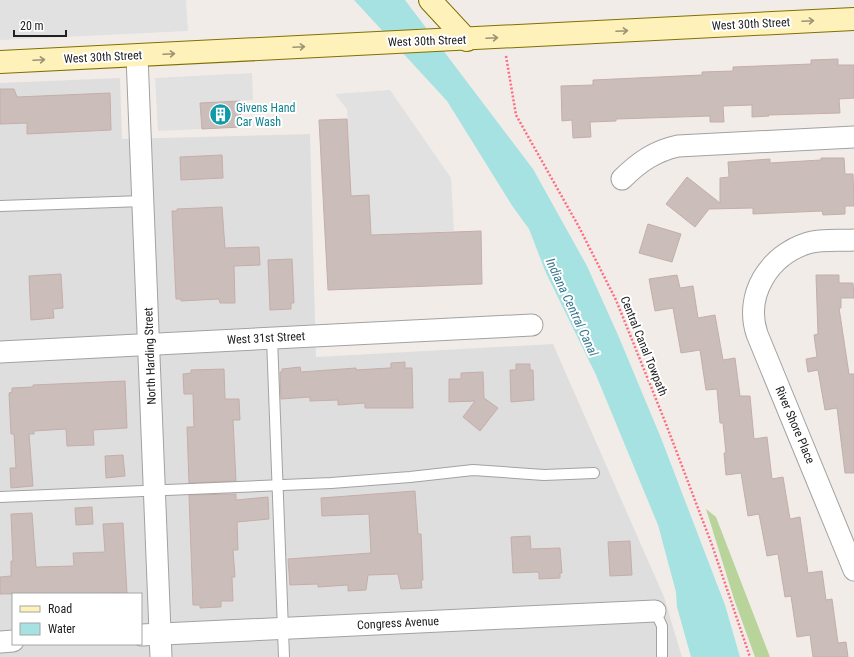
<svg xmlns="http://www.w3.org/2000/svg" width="854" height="657" font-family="'Roboto Condensed',sans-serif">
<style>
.residential{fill:#dfdedf;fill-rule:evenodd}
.forest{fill:#b9d49a}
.parking{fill:#e1e1e1}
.water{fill:#a6e2e1}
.building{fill:#cabdba;stroke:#c5aea9}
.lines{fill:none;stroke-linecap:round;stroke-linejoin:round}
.lane-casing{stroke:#a2a2a2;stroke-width:12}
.street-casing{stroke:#a2a2a2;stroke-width:23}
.secondary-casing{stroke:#817000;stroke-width:24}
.path{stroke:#ff6c80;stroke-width:2.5;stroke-dasharray:2 2;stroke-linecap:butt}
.lane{stroke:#fff;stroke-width:10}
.street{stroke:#fff;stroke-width:21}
.secondary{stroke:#fef1ba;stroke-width:22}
.oneway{stroke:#9b9375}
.labels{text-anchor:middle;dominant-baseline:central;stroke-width:4;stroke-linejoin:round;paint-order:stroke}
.street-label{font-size:12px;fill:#212121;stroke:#fff}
.culture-label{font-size:12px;fill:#0d838f;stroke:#fff;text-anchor:start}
.water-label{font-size:13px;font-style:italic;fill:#39788f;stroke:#fff}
</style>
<rect width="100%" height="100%" fill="#f2ece8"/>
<!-- residential -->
<path class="residential" d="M120 78 122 139 310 134 316 357 553 344 664 597 682 657H0V83ZM13 594H141V644H13Z"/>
<!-- forest -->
<polygon class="forest" points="706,509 716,517 770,657 755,657 734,599"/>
<!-- parking -->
<g class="parking">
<polygon points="0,0 186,0 188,31 0,40"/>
<polygon points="252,73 253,100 201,103 202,129 158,131 155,78"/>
<polygon points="390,90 451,178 454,231 371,235 351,196 347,109 335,94"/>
</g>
<!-- water -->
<polygon class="water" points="354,0 405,0 533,169 587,266 618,335 661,438 725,605 740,657 691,657 677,607 676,592 658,525 596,375 546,273 529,229 513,207 447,101"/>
<!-- building -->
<g class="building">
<polygon points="838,59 838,65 854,65 854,98 839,99 840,113 768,115 769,116 752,117 752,105 723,106 724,122 710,122 710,116 616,119 616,121 590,122 591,137 573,138 572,120 562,121 561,86 593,85 593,80 702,75 702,72 733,71 733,67 811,64 811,60"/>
<polygon points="0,89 14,89 17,97 110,93 111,130 27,134 27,123 0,124"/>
<polygon points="240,101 241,127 202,129 200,103"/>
<polygon points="347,119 351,196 369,195 371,235 481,231 482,284 328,290 319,120"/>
<polygon points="222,155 223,178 181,180 180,157"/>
<polygon points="821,158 844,158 845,174 853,174 854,206 845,206 845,214 823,215 822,211 753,214 753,208 709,209 695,227 666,204 687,177 720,203 720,178 729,177 728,162 770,159 770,163 821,160"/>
<polygon points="222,207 225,248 259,247 260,265 234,266 235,303 220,303 219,299 181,301 181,299 176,299 172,211 177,211 177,209"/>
<polygon points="648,224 681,234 672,262 639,253"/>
<polygon points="292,259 294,303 291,303 291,309 270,310 268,260"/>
<polygon points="61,274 63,308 53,309 54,318 31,320 29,276"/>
<polygon points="677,275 680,288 693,286 698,318 715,315 723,360 735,358 740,396 750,396 754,439 767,437 772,479 783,477 790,519 800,517 808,573 822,571 826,600 832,599 838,643 846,642 848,657 813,657 810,635 797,637 791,596 785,597 778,554 767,556 759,514 748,516 741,473 726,475 724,453 726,453 723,423 720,423 717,389 706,390 700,350 681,353 673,308 655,311 649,279"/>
<polygon points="816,275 839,275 839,283 853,283 854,298 841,298 841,308 839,308 849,374 854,374 854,473 845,473 837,408 825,410 818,370 808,372 806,359 817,357 814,335 818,334"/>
<polygon points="405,362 405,368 412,368 413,408 365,408 365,403 338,405 338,400 310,401 310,397 281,399 280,372 282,372 282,369 300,367 301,372 356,368 356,370 389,368 391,368 391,363"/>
<polygon points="516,364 530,364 530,370 533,370 534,400 511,402 510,370 516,370"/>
<polygon points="224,369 225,399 239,399 240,420 233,420 236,481 189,483 187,427 194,427 193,394 184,394 183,374 191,373 191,370"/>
<polygon points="483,372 484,398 498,408 480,431 463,417 475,401 449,402 449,379 461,379 461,373"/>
<polygon points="125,381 127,428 93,430 94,445 67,446 66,429 34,431 34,434 29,434 33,486 11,488 10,468 16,468 14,434 11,434 9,393 12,392 12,388 33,387 33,385"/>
<polygon points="123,455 125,476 106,478 105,456"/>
<polygon points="415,491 418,534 421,534 423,580 421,580 422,588 401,589 398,574 368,575 366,590 348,591 348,585 318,587 318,584 290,585 288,559 371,553 369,514 322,516 321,498"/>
<polygon points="236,494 236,500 268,497 269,519 237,522 238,550 233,550 235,577 232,577 233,601 221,601 221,607 200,608 200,605 193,605 189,495"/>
<polygon points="92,507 93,524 76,525 75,508"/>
<polygon points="32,513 36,567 74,566 73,553 105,552 103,524 123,523 127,593 0,594 0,577 11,576 11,561 13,561 11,514"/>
<polygon points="530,536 531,549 560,548 562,573 560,573 560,578 539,579 539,573 537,572 513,573 511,537"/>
<polygon points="630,541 632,575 610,576 608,542"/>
</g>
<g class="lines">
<defs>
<g id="lane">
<polyline points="0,206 143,201"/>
<polyline points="272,338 284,657"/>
<polyline points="0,497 331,483 410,477 473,470 544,475 594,473"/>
<polyline points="655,611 662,626 662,657"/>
</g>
<g id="street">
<polyline points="137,56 161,657"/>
<path d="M622 179C639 162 655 151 678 146L854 137"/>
<path d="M854 240C840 241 822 239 808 243 769 255 744 295 757 334L854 570"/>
<polyline points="0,352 532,325"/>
<polyline points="141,635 655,611"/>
<polyline points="0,642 13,641"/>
</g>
<g id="secondary">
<polyline points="430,0 467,40"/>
<polyline points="0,62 854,19"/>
</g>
</defs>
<!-- lane casing -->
<use href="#lane" class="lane-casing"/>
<!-- street casing -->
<use href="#street" class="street-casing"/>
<!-- secondary casing -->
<use href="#secondary" class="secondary-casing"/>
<!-- path -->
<polyline class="path" points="506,56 516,115 579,227 616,300 666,424 712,545 750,657"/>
<!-- lane -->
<use href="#lane" class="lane"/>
<!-- street -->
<use href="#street" class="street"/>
<!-- secondary -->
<use href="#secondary" class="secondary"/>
</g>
<!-- one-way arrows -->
<defs><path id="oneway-shaft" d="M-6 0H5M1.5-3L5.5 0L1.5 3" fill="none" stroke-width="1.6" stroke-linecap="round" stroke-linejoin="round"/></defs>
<g class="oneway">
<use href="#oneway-shaft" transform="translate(808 21) rotate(-3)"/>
<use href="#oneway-shaft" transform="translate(622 31) rotate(-3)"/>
<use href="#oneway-shaft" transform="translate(492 38) rotate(-3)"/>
<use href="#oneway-shaft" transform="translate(299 47) rotate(-3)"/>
<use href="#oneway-shaft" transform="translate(169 54) rotate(-3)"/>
<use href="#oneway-shaft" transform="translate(39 60) rotate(-3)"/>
</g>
<!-- icons -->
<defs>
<symbol id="building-disc" viewBox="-11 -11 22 22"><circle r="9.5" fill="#0f9aa8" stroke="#fff"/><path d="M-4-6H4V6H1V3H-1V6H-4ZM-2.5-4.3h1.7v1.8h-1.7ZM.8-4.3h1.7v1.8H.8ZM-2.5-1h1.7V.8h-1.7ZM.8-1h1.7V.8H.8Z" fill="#fff"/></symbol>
</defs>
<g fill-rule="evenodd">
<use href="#building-disc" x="208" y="102" width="25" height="25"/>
</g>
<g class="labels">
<!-- street labels -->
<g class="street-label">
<text transform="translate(751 24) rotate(-3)">West 30th Street</text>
<text transform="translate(427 41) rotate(-2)">West 30th Street</text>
<text transform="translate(103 57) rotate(-3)">West 30th Street</text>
<text transform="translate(266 338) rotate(-3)">West 31st Street</text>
<text transform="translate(644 346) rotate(68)">Central Canal Towpath</text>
<text transform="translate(150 356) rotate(-92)">North Harding Street</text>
<text transform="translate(795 425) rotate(67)">River Shore Place</text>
<text transform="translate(398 623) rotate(-3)">Congress Avenue</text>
</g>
<!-- culture labels -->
<g class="culture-label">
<text x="236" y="108">Givens Hand<tspan x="236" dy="14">Car Wash</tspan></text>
</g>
<!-- water labels -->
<g class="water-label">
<text transform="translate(572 307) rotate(65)">Indiana Central Canal</text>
</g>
</g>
<!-- legend -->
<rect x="12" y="593" width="130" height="52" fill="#ffffff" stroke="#a6a6a6"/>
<rect x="20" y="606" width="20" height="6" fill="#fef1ba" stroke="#a6a6a6"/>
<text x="48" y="613" font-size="12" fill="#212121">Road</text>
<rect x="20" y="623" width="20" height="12" fill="#a6e2e1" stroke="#a6a6a6"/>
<text x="48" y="633" font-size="12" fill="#212121">Water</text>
<!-- scale -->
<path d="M14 30v6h52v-6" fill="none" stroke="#212121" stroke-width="2"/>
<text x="20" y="30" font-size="12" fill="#212121" stroke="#ffffff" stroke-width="3" paint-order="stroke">20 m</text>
</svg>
